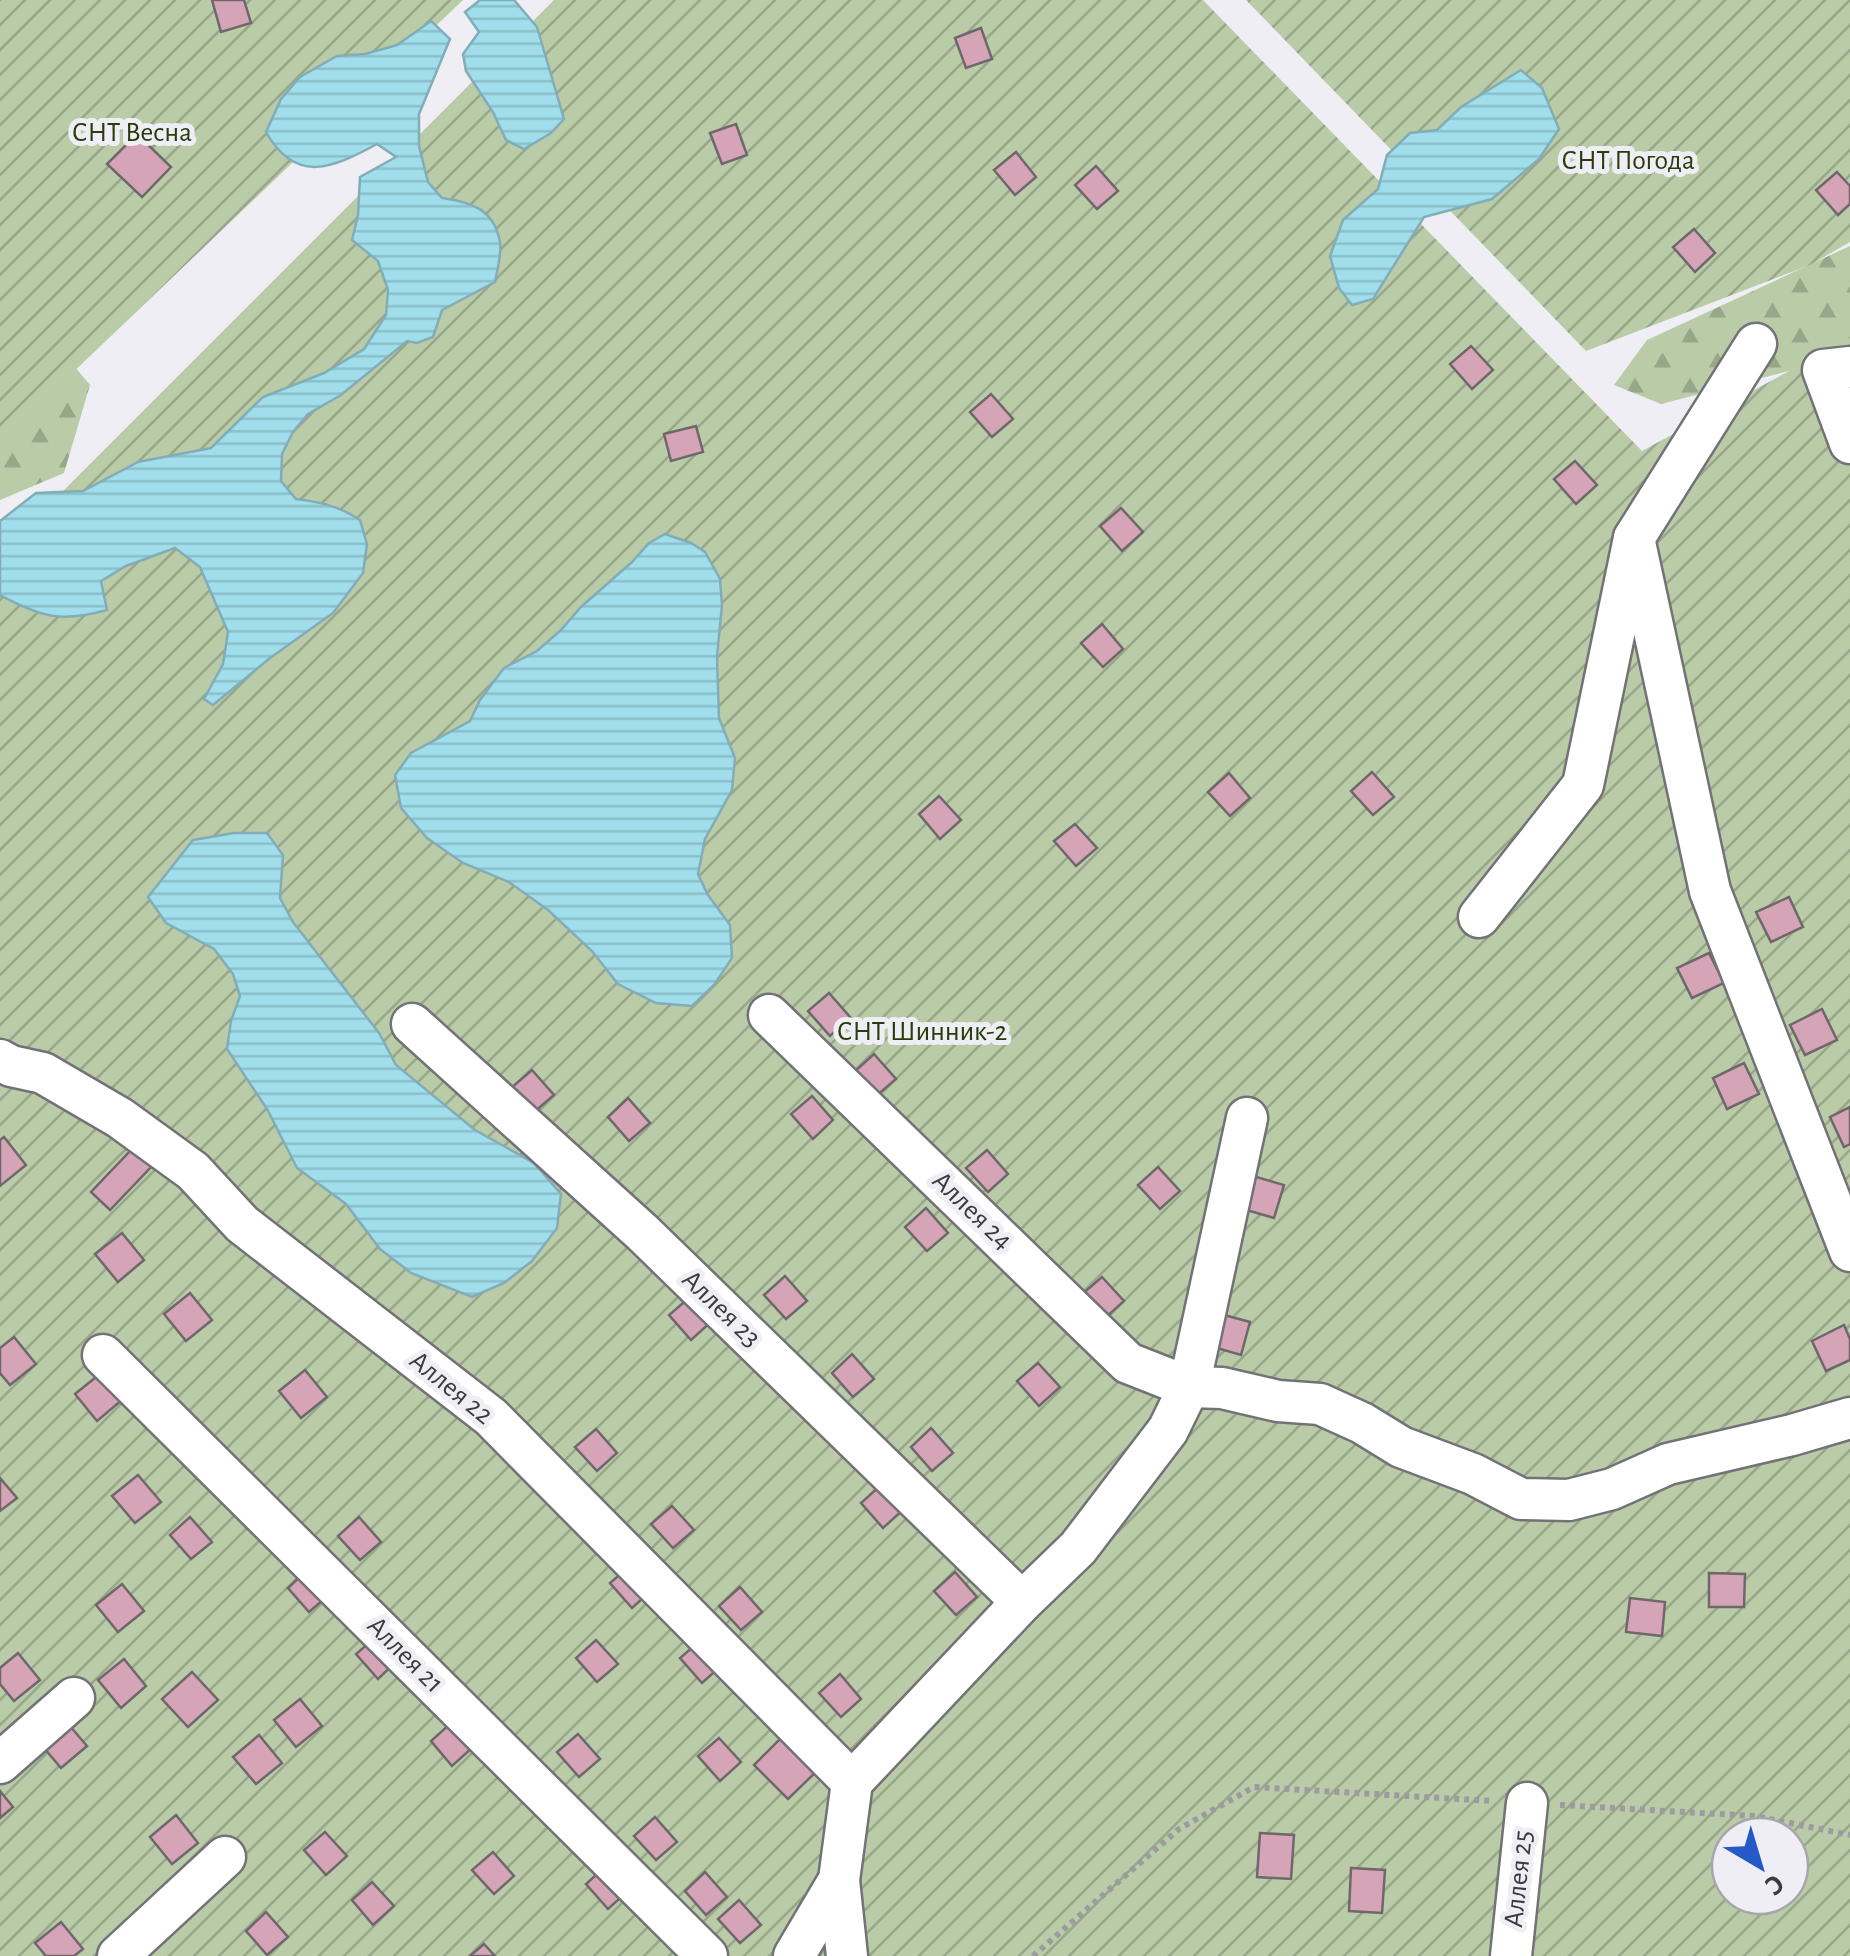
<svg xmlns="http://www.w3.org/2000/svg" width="1850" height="1956" font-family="'Alegreya Sans',sans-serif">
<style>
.forest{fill:url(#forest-firs)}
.garden{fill:url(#garden-furrows);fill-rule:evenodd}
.water{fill:url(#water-rules);stroke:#82adb7;stroke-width:2.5}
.building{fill:#d6a4b7;stroke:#6e686a;stroke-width:2.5}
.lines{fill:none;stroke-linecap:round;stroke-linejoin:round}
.minor-casing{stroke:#727277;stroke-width:45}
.path{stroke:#9c9ba0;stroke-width:6;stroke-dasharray:5 5;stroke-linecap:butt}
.minor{stroke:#fff;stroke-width:40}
.labels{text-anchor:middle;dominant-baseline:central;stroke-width:10;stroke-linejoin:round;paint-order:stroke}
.park-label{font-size:28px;fill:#293c0b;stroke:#efeef4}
.street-label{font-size:28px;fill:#3b3a3d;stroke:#efeef4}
</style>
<defs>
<pattern id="forest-firs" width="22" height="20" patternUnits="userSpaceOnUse" patternTransform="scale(2.5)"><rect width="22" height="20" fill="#bacba8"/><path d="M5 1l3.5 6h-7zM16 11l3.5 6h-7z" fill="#98a68a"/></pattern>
<pattern id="garden-furrows" width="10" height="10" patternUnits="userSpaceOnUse" patternTransform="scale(2.5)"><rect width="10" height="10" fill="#bacba8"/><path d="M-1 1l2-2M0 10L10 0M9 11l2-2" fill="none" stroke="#98a68a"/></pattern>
<pattern id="water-rules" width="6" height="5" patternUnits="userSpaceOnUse" patternTransform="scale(2.5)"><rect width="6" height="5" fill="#a0deeb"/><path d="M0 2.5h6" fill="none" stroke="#8bbfca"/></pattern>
</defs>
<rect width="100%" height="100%" fill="#efeef4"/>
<!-- forest -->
<g class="forest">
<polygon points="1850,246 1850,355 1661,404 1614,385 1647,340"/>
<polygon points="48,335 90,385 64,473 0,500 0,350"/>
</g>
<!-- garden -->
<g class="garden">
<polygon points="0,0 463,0 0,442"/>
<path d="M554 0H1203L1642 451 1850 338V1956H0V554ZM1730 1836H1790V1896H1730Z"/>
<polygon points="1246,0 1850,0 1850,242 1810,265 1586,351"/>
</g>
<!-- water -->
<g class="water">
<polygon points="480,0 514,0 537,27 564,119 551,133 524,149 506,140 493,112 466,71 463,54 479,32 465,12"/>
<path d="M431 21 450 39 419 114V146L428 182 442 198C471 202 494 209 500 242 502 254 497 270 495 282L442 310 433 337 417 343 407 341 341 395 308 414 293 432 282 454 281 481 296 499C320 502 339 506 360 520L367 544 363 573 333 613 270 658 213 705 204 699 223 664 228 632 200 567 175 548 126 566 101 581 107 610C60 623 42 617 0 595V521L36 493 83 491 138 462 211 448 263 397 324 373 364 349 386 315 388 290 378 261 352 240 358 215 360 177 396 157 377 144C333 168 296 185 266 132L281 99 300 77 337 56 365 54 397 45Z"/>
<polygon points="1521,70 1542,88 1559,129 1539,159 1492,199 1424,217 1373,299 1352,305 1339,288 1330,256 1343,220 1378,189 1387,155 1410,133 1437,130 1461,107"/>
<polygon points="665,534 691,543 705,552 720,579 722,605 717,657 719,718 735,758 732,790 705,839 698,874 708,895 730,925 732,958 714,985 692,1006 656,1003 618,984 592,951 548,910 509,882 463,863 427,838 401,808 395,775 411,753 470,721 480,700 504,668 537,651 561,630 581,607 632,562 649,543"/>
<polygon points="234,833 267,833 283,855 280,898 293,922 379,1033 396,1065 475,1130 534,1163 561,1194 557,1228 532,1261 504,1283 472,1297 411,1273 380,1249 346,1204 297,1168 267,1109 227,1049 231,1021 240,996 233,974 214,949 166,923 148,897 193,840"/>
</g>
<!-- building -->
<g class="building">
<polygon points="212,0 244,0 251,23 221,32"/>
<polygon points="981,28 992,59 966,68 955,38"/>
<polygon points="736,124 747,155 722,164 710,133"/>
<polygon points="137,134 171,167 142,197 107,164"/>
<polygon points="1016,152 1036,177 1015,195 994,170"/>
<polygon points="1096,166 1118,191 1097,209 1075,185"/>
<polygon points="1837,172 1850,186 1850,204 1838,215 1816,190"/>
<polygon points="1694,229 1715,253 1695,272 1673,247"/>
<polygon points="1471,346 1493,370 1472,389 1450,364"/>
<polygon points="991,394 1013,419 992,437 970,412"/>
<polygon points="696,426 703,452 671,461 664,434"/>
<polygon points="1575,461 1597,485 1576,504 1554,479"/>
<polygon points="1121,508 1143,532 1122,551 1100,526"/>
<polygon points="1102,624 1123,649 1103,667 1081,643"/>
<polygon points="1372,772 1394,797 1373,815 1351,791"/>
<polygon points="1229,773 1250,798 1230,816 1208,792"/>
<polygon points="939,796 961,820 940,839 919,814"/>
<polygon points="1075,824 1097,848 1076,866 1054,841"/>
<polygon points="1789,897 1803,927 1771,942 1756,912"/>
<polygon points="1709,953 1724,983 1692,998 1677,968"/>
<polygon points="829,993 850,1017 830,1036 808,1011"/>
<polygon points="1822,1009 1837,1040 1805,1055 1790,1025"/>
<polygon points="874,1054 896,1079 875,1097 853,1073"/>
<polygon points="1744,1063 1759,1094 1727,1109 1713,1078"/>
<polygon points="532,1070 554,1095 533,1113 511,1088"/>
<polygon points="812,1096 833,1120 813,1139 791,1114"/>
<polygon points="628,1098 650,1123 629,1141 608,1117"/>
<polygon points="1850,1107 1850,1144 1844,1147 1830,1117"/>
<polygon points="4,1137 26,1165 0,1186 0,1140"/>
<polygon points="133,1148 152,1166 110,1210 91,1192"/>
<polygon points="987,1150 1008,1174 988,1192 966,1168"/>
<polygon points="1158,1167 1180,1191 1160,1209 1138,1185"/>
<polygon points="1246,1174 1284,1185 1274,1218 1236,1207"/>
<polygon points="926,1208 948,1233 927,1251 905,1227"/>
<polygon points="122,1233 144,1260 118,1282 95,1254"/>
<polygon points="785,1276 807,1301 786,1319 764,1295"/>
<polygon points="1102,1277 1124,1301 1103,1320 1081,1295"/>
<polygon points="190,1293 212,1320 186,1341 164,1314"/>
<polygon points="690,1297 712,1321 691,1340 669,1315"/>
<polygon points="1213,1312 1250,1322 1241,1355 1203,1344"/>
<polygon points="1844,1325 1850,1339 1850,1360 1826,1371 1812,1341"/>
<polygon points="14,1337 36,1364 10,1385 0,1373 0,1348"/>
<polygon points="852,1354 874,1379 853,1397 832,1373"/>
<polygon points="1038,1363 1060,1387 1039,1406 1017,1381"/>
<polygon points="305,1370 327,1397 301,1418 279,1391"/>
<polygon points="101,1373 123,1399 97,1421 75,1394"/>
<polygon points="931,1428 953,1453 932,1471 911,1447"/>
<polygon points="596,1429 617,1453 597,1471 575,1447"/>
<polygon points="138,1475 161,1502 135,1523 112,1496"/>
<polygon points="0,1478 17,1498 0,1511"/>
<polygon points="882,1484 904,1509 883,1528 861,1503"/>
<polygon points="672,1506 694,1530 673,1548 651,1524"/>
<polygon points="190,1517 212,1542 191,1559 170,1535"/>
<polygon points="359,1517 381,1542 360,1560 338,1536"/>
<polygon points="631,1565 653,1589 632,1608 610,1583"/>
<polygon points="308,1569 330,1594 309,1612 288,1588"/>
<polygon points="955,1572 977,1597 956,1615 934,1591"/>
<polygon points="1709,1573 1745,1574 1744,1607 1709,1607"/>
<polygon points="122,1584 144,1611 118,1632 96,1605"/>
<polygon points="740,1587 762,1612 741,1630 719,1606"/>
<polygon points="1630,1598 1665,1602 1662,1636 1626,1632"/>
<polygon points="377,1636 398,1660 378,1679 356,1654"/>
<polygon points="596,1640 618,1664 597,1682 576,1658"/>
<polygon points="701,1640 722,1665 702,1683 680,1658"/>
<polygon points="18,1653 40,1680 14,1701 0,1684 0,1668"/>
<polygon points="124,1659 146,1686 121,1708 98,1680"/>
<polygon points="192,1672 218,1700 188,1727 162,1699"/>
<polygon points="840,1674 861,1699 841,1717 819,1693"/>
<polygon points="300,1699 322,1726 296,1747 274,1720"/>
<polygon points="64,1719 87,1746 61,1768 38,1741"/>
<polygon points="451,1723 473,1747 452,1766 431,1741"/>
<polygon points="788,1731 822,1766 788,1799 754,1765"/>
<polygon points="578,1734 600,1759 579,1777 557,1752"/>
<polygon points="259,1735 282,1763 256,1784 233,1757"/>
<polygon points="719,1738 741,1762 720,1781 698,1756"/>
<polygon points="0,1791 13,1807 0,1818"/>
<polygon points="176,1815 198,1843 172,1864 150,1837"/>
<polygon points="655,1817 677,1842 656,1860 634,1836"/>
<polygon points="325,1832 347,1856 326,1875 304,1850"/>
<polygon points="1260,1833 1294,1835 1291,1879 1257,1877"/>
<polygon points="493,1852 514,1876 494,1894 472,1870"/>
<polygon points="607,1865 629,1890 608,1909 586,1884"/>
<polygon points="1351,1868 1385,1870 1382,1913 1349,1911"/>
<polygon points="705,1872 727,1897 706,1915 685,1891"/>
<polygon points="372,1882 394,1906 373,1925 352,1900"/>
<polygon points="739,1900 761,1925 740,1943 718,1919"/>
<polygon points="266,1912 288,1937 267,1955 246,1931"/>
<polygon points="61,1922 83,1949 74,1956 46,1956 35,1943"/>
<polygon points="484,1944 495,1956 470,1956"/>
</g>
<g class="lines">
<defs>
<g id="minor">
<polyline points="1850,367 1823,370 1850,443"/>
<polyline points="1634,538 1710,891 1850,1251"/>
<polyline points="1479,917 1583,785 1634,538 1756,344"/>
<polyline points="769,1015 1128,1363 1189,1387 1222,1388 1278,1401 1320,1404 1362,1423 1401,1447 1473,1474 1521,1499 1569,1500 1612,1489 1668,1464 1792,1435 1850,1418"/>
<polyline points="412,1024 643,1233 1022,1602"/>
<polyline points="0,1060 11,1066 43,1073 120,1118 193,1171 242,1224 491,1417 852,1782"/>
<polyline points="103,1355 707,1956"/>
<polyline points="0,1763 74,1698"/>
<polyline points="839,1880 847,1956"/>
<polyline points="118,1956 225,1857"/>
<polyline points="794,1956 839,1880 852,1782 1022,1602 1078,1548 1168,1430 1189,1387 1247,1118"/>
<polyline points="1511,1956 1527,1803"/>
</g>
</defs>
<!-- minor casing -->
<use href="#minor" class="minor-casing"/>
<!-- path -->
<g class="path">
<polyline points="1560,1805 1755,1816 1850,1835"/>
<polyline points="1033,1956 1179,1829 1254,1787 1493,1801"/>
</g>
<!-- minor -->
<use href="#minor" class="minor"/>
</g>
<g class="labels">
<!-- park labels -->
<g class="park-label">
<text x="132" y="133">СНТ Весна</text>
<text x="1628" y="161">СНТ Погода</text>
<text x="922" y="1032">СНТ Шинник-2</text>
</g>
<!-- street labels -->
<g class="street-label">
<text transform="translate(972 1211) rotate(44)">Аллея 24</text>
<text transform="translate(721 1309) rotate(44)">Аллея 23</text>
<text transform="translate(451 1388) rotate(39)">Аллея 22</text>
<text transform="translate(405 1655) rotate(45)">Аллея 21</text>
<text transform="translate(1519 1879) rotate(-84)">Аллея 25</text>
</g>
</g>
<!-- north arrow -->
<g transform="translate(1760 1866) rotate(142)"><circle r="48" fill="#efeef4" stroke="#a7a6ab" stroke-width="2.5"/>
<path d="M0-8L18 38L0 25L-18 38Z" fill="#2559c7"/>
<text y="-15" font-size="28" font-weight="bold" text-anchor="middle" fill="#3b3a3d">С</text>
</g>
</svg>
